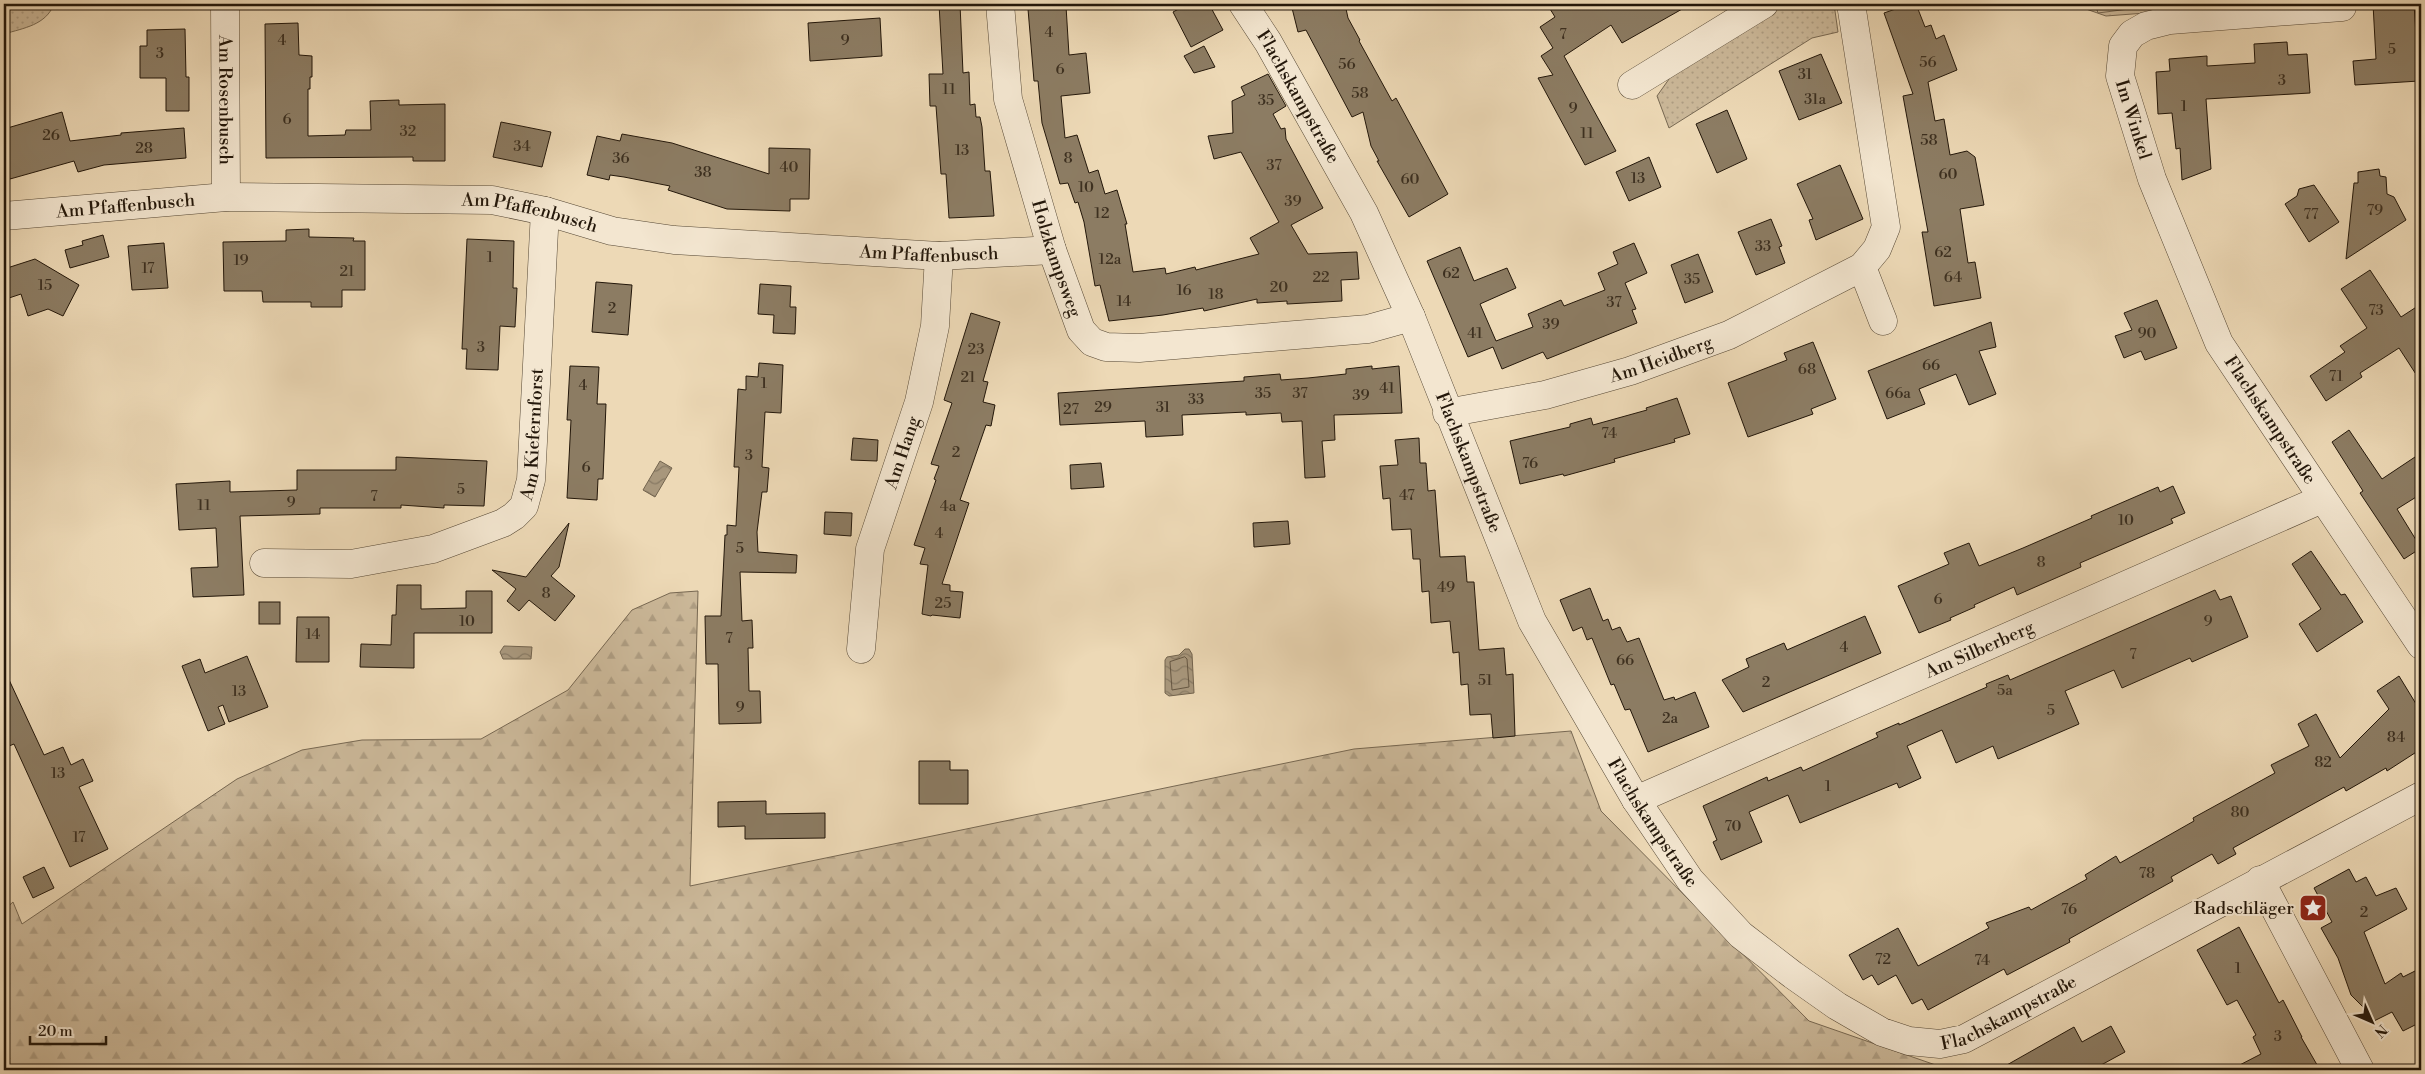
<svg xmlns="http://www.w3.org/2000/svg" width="2425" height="1074" font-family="'Libre Bodoni',serif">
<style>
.grass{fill:url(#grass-dots);stroke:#776852}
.forest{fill:url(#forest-firs);stroke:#776852}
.park{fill:#cbb899;stroke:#776852}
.water{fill:url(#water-waves);stroke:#73644e}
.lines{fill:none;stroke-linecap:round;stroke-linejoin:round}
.shore{stroke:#665743;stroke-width:1}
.building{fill:#8c7c63;stroke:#23170a}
.street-casing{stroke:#564835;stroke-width:29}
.street{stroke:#f3e6d0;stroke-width:28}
.labels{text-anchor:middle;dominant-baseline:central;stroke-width:4;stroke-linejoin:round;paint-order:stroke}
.number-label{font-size:15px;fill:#3d3020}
.street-label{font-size:18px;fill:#23170a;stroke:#f3e6d0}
.poi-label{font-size:18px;fill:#23170a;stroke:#f3e6d0;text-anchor:end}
</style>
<defs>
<pattern id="grass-dots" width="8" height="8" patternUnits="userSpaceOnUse" patternTransform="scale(1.25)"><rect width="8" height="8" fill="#cbb899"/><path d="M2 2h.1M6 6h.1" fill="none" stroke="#ae9d82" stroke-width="1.8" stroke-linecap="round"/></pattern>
<pattern id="forest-firs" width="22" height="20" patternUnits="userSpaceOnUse" patternTransform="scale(1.25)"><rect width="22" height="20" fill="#cbb899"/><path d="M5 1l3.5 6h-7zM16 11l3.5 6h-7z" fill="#ae9d82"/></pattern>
<pattern id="water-waves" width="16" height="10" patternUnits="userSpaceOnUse" patternTransform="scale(1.25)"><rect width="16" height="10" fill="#a8977c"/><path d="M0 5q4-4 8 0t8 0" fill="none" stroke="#887a64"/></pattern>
</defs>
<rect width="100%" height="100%" fill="#edd9b6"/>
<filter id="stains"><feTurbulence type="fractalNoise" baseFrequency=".004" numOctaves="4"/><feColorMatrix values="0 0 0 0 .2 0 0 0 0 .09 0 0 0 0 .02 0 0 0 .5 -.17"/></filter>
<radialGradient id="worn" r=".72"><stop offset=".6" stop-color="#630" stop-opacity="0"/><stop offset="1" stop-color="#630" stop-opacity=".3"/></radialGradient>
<!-- grass -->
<g class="grass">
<path d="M4 4H54C46 25 24 28 4 34Z"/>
<polygon points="1779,4 1834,4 1838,32 1812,38 1669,128 1657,96 1679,65"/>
</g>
<!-- forest -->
<g class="forest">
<polygon points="2085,4 2198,4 2198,9 2106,16 2086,9"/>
<polygon points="698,591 690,886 1354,749 1571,731 1601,811 1809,1021 1950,1070 4,1070 4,910 13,902 22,924 237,779 302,750 362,740 481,739 568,690 632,610 670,593"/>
</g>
<!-- park -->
<polygon class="park" points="2095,4 2167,4 2098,13"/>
<!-- water -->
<g class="water">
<polygon points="660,461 672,468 655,497 643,490"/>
<polygon points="504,646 532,647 531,659 503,659 500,652"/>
<polygon points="1185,649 1189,649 1192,654 1194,693 1169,696 1165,693 1165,660 1167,657 1179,655"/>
</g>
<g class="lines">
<!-- shore -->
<polygon class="shore" points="1185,657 1187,659 1189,687 1172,690 1170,662"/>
</g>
<!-- building -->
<g class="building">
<polygon points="939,4 960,4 963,73 969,72 970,105 975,104 976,117 980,117 982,127 985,171 990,171 994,216 949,218 946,174 941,174 936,106 930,106 929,74 943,74"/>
<polygon points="1035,4 1066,6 1069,55 1086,53 1090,93 1061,96 1065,138 1077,135 1089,173 1098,170 1105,194 1117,190 1127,224 1125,224 1133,272 1165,268 1166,274 1195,267 1196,270 1259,254 1250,238 1279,222 1241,152 1214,159 1208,136 1233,133 1232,101 1245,95 1241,87 1268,74 1286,106 1273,114 1281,129 1285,128 1286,139 1323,208 1291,225 1308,254 1357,252 1359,279 1341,280 1342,301 1287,304 1287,301 1257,303 1257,299 1204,311 1203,308 1163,315 1109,321 1100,285 1095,286 1084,222 1078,202 1075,203 1068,183 1060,184 1042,123 1038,81 1034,81 1028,9 1035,8"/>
<polygon points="1188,4 1209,4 1223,30 1191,47 1173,12"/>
<polygon points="1291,4 1345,4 1348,18 1360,40 1359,41 1392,101 1396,98 1448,194 1409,217 1377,161 1379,161 1371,146 1363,112 1352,117 1306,30 1298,32"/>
<polygon points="1547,4 1691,4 1622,43 1611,25 1564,56 1616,151 1585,165 1538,78 1553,75 1541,56 1553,48 1540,27 1555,17"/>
<polygon points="1910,4 1916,4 1925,27 1931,25 1936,39 1944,35 1957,70 1928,82 1935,121 1944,119 1950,155 1967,151 1975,157 1984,205 1960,209 1968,263 1975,262 1981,298 1934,306 1922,232 1928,232 1903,96 1913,94 1884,13"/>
<polygon points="2373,4 2414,4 2419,81 2355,85 2353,61 2376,59"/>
<polygon points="880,18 882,56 810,61 808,23"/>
<polygon points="298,23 299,55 312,56 312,77 310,77 310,89 308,89 308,136 345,135 346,130 371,130 370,101 399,100 399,105 445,104 445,161 413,161 413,157 266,158 265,24"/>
<polygon points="185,29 186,77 189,77 189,111 166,111 166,78 140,78 140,46 147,46 147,30"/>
<polygon points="2287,42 2288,55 2307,54 2310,93 2206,99 2211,169 2182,180 2180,148 2176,149 2172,113 2158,114 2156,72 2170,71 2169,59 2207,56 2207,66 2255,63 2254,44"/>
<polygon points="1204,46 1215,67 1194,73 1184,56"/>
<polygon points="1821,54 1842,103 1799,120 1779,71"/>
<polygon points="1727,110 1747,159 1717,173 1696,124"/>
<polygon points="62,112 70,141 121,135 121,133 184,128 186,158 104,165 78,172 74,161 10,179 4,158 4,129"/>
<polygon points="501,122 551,132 542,167 493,157"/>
<polygon points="622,134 672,143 769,174 769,148 810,149 809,199 790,199 790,211 727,209 668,190 670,186 624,177 610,175 609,180 587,175 597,136 620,141"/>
<polygon points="1649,157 1661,187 1629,201 1616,172"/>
<polygon points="1840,165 1863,219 1816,240 1809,220 1813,219 1797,184"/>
<polygon points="2379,169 2380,176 2386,177 2387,194 2394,197 2406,220 2346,259 2354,183 2358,183 2358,172"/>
<polygon points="2314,185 2339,222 2309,242 2285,204 2297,196 2299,189"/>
<polygon points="1771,219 1782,246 1779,247 1785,263 1756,275 1738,232"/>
<polygon points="309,229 309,237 354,238 353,241 365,241 365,290 342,290 342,307 311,307 311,302 263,302 262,291 224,291 223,242 286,241 286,230"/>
<polygon points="103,235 109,257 70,268 65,250 83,245 82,241"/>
<polygon points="467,239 514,241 513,288 517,288 515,327 500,326 498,370 466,369 467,349 462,349"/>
<polygon points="164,243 168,288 132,290 128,246"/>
<polygon points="1634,243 1647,273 1625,283 1636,309 1632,310 1637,323 1547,359 1543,352 1502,369 1493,347 1468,357 1427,261 1460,247 1474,281 1507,268 1516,288 1480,304 1496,341 1533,327 1528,314 1561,300 1564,306 1605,290 1598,273 1618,264 1613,252"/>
<polygon points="1698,254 1713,292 1685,303 1671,265"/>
<polygon points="35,259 79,285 63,316 48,309 28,316 21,294 9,298 4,283 4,269"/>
<polygon points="2370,270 2401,317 2421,304 2421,382 2399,348 2360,373 2362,377 2326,401 2310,376 2345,352 2340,346 2367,328 2341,289"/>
<polygon points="596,282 632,285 628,335 592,332"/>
<polygon points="760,284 791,286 790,307 796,307 795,334 773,333 774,315 758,314"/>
<polygon points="2157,300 2177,348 2145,360 2141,351 2124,358 2115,336 2132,330 2124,313"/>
<polygon points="971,313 1000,322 983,381 988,382 983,402 995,405 991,426 986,425 960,500 969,503 942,584 950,585 950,591 963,592 960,618 932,615 931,616 922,614 928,565 920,564 925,548 914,545 936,480 934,479 939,466 931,464 952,403 944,400"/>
<polygon points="1991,322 1996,347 1979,351 1996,394 1969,405 1956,374 1919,389 1925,404 1887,419 1868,371"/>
<polygon points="1813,342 1836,399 1811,409 1813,414 1748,437 1728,383 1787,360 1784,353"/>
<polygon points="759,363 783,365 781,413 765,412 762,467 769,468 767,492 762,492 757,532 758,552 797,555 796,573 740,572 742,621 752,620 753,648 748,648 749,691 760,691 761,723 719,724 718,664 706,664 705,616 721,616 725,535 727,535 727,525 736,526 739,467 734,467 738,389 746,390 746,376 758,377"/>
<polygon points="570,366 599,367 597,404 606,404 603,479 598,479 597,500 567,498 571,420 567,420"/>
<polygon points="1372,366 1372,369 1399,366 1402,413 1334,415 1335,440 1322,441 1325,477 1305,478 1302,421 1282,422 1281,413 1246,415 1246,412 1182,415 1183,435 1146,437 1145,421 1060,425 1058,393 1244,381 1244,377 1280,374 1281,380 1308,378 1346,374 1346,369"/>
<polygon points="1677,398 1690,434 1674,439 1675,442 1614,459 1615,462 1564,476 1563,474 1520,484 1510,441 1570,427 1570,424 1591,418 1593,425 1647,410 1646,408"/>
<polygon points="2349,430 2382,479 2421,453 2421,494 2397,509 2421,548 2404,559 2360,493 2363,491 2332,442"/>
<polygon points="853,438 878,440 877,461 851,460"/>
<polygon points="1419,438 1420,463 1426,463 1428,491 1435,490 1440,557 1465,556 1467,582 1474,582 1479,650 1504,648 1506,675 1513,674 1515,736 1493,738 1491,714 1470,715 1468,684 1461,685 1459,652 1453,653 1450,621 1431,623 1429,591 1422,592 1420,559 1413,559 1411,529 1392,530 1390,498 1383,499 1380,466 1398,465 1395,440"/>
<polygon points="396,457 487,461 484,506 444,505 444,508 401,505 401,508 320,508 320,514 240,516 244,595 193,597 191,568 218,567 216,528 179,530 176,484 230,481 230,492 297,490 297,470 396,470"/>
<polygon points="1101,463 1104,487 1071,489 1070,465"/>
<polygon points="2173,486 2185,513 2171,519 2173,523 2080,563 2081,567 2017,595 2014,587 1974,605 1975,607 1950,618 1951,620 1919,633 1898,586 1949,564 1944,553 1969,543 1979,566 2023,548 2092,518 2091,516 2158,487 2160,492"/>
<polygon points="825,512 852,513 851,536 824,534"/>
<polygon points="1288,521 1290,544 1254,547 1253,523"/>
<polygon points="569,523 559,567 551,576 575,596 555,621 529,600 519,611 507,601 516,589 492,570 526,577"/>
<polygon points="2311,551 2341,595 2345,594 2363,622 2317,652 2299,624 2321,609 2292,564"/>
<polygon points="397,585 421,585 421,609 466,608 466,591 492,591 492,633 414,633 414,668 360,667 361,644 391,645 392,615 396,615"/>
<polygon points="1590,588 1603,621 1608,619 1612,630 1620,627 1627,642 1639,638 1664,700 1674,697 1675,700 1695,692 1709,727 1648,752 1630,709 1625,710 1614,684 1611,685 1592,638 1587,640 1582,627 1573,631 1560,600"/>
<polygon points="2215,590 2220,600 2231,596 2248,637 2192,662 2190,658 2122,688 2114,670 2065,691 2079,724 1998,759 1993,746 1956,763 1942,730 1907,746 1921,778 1899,788 1897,783 1800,823 1788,795 1749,812 1762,842 1721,860 1713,842 1717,840 1703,806 1767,777 1768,781 1801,767 1803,771 1878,737 1876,733 1899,723 1899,725 1987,687 1986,684 2008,675 2010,680"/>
<rect x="259" y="602" width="21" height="22"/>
<polygon points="1865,616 1881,653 1743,712 1722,680 1749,667 1746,659 1784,643 1787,650"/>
<polygon points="297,617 329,617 329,662 296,662"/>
<polygon points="247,656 268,707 229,722 223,705 218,707 225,724 208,731 182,666 200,659 205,673"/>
<polygon points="4,669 44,755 63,747 71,765 83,759 93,781 79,787 108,849 70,867 14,744 4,748"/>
<polygon points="2399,676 2421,712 2421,749 2387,771 2386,768 2346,791 2344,787 2233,848 2236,854 2218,864 2212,854 2171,877 2173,881 2069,939 2070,942 2007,975 2004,969 1928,1010 1922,999 1912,1004 1896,975 1878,985 1872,975 1863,980 1849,955 1898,928 1918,966 1989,928 1986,923 2029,907 2031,910 2087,879 2085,875 2116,856 2120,863 2194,821 2193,818 2275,773 2271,765 2309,746 2298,724 2316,714 2340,758 2389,709 2377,691"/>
<polygon points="919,761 950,761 950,770 968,770 968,804 919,804"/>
<polygon points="766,801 766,814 825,813 825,838 745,839 745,826 718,827 718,802"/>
<polygon points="44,867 54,888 33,898 23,877"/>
<polygon points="2349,869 2356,882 2366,877 2376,896 2396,888 2407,909 2364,932 2385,984 2401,973 2403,977 2421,968 2421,1022 2403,1031 2392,1012 2372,1022 2364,1008 2351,995 2338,958 2321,928 2332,922 2314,888"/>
<polygon points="2239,927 2279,1003 2283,1000 2302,1037 2301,1037 2320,1070 2230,1070 2261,1054 2253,1037 2256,1035 2237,1000 2227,1005 2197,950"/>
<polygon points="2111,1026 2125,1052 2092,1070 1998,1070 2074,1027 2082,1042"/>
</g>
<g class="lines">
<defs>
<g id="street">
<path id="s1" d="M225 4 226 197"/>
<path id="s2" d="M1000 4 1008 99 1052 250 1081 330 1092 342 1106 347 1139 348 1368 329 1411 317"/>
<path id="s3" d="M1243 4 1268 42 1364 213 1411 317 1532 621 1636 800 1690 880 1741 935 1793 975 1837 1006 1882 1032 1909 1041 1940 1044 1964 1039 2421 796"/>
<path id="s4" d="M2342 7 2170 20 2146 26 2132 34 2123 46 2120 76 2152 179 2219 343 2421 645"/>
<polyline points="1632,85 1764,4"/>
<path id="s5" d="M4 216 226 197 492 200 545 211 612 231 674 240 939 256 1052 250"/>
<polyline points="1862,267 1883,321"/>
<path id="s6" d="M1447 413 1545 395 1630 371 1729 335 1862 267 1877 249 1886 227 1851 4"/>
<path id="s7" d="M264 563 351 564 433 549 503 523 514 516 524 506 531 480 545 211"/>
<path id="s8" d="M861 649 870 549 919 402 935 326 939 256"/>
<path id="s9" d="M1636 800 2322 499"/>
<polyline points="2260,880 2360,1070"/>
</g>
</defs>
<!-- street casing -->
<use href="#street" class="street-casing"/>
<!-- street -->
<use href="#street" class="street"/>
</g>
<!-- icons -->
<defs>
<symbol id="sight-square" viewBox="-11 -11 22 22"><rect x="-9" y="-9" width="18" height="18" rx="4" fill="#8f2418" stroke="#f3e6d0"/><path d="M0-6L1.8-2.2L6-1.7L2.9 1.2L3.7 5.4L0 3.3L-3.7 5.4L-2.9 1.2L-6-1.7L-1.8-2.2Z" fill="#fff"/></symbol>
</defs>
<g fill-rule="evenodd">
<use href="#sight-square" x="2297" y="892" width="32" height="32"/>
</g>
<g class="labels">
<!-- number labels -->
<g class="number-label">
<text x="1049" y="32">4</text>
<text x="1563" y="34">7</text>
<text x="282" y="40">4</text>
<text x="845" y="40">9</text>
<text x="2392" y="49">5</text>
<text x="160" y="53">3</text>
<text x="1928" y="62">56</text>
<text x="1347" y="64">56</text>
<text x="1060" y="69">6</text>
<text x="1805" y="74">31</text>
<text x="2282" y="80">3</text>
<text x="949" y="89">11</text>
<text x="1360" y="93">58</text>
<text x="1815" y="99">31a</text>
<text x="1266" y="100">35</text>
<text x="2184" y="106">1</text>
<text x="1573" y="108">9</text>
<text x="287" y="119">6</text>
<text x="408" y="131">32</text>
<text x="1587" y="133">11</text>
<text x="51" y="135">26</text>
<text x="1929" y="140">58</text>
<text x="522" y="146">34</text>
<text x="144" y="148">28</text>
<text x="962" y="150">13</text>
<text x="621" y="158">36</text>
<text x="1068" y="158">8</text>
<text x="1274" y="165">37</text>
<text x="789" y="167">40</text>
<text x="703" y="172">38</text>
<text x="1948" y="174">60</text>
<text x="1638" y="178">13</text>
<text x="1410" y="179">60</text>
<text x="1086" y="187">10</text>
<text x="1293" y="201">39</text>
<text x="2375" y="210">79</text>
<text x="1102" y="213">12</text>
<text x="2311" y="214">77</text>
<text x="1763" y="246">33</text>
<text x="1943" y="252">62</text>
<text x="490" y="257">1</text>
<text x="1110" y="259">12a</text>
<text x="241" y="260">19</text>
<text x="148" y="268">17</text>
<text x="347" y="271">21</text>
<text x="1451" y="273">62</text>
<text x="1321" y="277">22</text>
<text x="1953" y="277">64</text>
<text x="1692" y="279">35</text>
<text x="45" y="285">15</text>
<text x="1279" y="287">20</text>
<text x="1184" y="290">16</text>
<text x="1216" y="294">18</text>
<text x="1124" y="301">14</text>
<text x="1614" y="302">37</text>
<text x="612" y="308">2</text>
<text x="2376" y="310">73</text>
<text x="1551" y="324">39</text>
<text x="1475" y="333">41</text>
<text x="2147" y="333">90</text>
<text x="481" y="347">3</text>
<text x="976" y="349">23</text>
<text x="1931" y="365">66</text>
<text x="1807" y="369">68</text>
<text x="2336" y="376">71</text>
<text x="968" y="377">21</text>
<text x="764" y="383">1</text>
<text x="583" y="385">4</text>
<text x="1387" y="388">41</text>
<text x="1263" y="393">35</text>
<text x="1300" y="393">37</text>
<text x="1898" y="393">66a</text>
<text x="1361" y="395">39</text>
<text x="1196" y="399">33</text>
<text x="1103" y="407">29</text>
<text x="1163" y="407">31</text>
<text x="1071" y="409">27</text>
<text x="1609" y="433">74</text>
<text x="956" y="452">2</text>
<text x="749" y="455">3</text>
<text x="1530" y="463">76</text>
<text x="586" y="467">6</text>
<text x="461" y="489">5</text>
<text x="1407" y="495">47</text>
<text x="374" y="496">7</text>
<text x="291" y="502">9</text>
<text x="204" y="505">11</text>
<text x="948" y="506">4a</text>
<text x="2126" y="520">10</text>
<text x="939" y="533">4</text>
<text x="740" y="548">5</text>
<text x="2041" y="562">8</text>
<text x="1446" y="587">49</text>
<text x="546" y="593">8</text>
<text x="1938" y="599">6</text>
<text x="943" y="603">25</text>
<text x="467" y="621">10</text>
<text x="2208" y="621">9</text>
<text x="313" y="634">14</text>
<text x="729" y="638">7</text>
<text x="1844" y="647">4</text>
<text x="2133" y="654">7</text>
<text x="1625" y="660">66</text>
<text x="1485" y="680">51</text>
<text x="1766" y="682">2</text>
<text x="2005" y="690">5a</text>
<text x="239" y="691">13</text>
<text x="740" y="707">9</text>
<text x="2051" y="710">5</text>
<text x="1670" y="718">2a</text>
<text x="2396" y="737">84</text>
<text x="2323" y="762">82</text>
<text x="58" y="773">13</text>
<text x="1828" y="786">1</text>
<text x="2240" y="812">80</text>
<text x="1733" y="826">70</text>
<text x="79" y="837">17</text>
<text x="2147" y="873">78</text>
<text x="2069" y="909">76</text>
<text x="2364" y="912">2</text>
<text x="1883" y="959">72</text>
<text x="1982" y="960">74</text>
<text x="2238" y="968">1</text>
<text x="2278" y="1036">3</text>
</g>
<!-- street labels -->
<g class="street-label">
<text stroke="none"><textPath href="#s3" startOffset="108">Flachskampstraße</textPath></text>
<text stroke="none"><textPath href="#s1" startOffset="96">Am Rosenbusch</textPath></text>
<text stroke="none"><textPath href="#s4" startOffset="304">Im Winkel</textPath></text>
<text stroke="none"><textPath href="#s5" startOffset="122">Am Pfaffenbusch</textPath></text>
<text stroke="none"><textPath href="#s5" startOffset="528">Am Pfaffenbusch</textPath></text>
<text stroke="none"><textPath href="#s5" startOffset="931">Am Pfaffenbusch</textPath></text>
<text stroke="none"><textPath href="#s2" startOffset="262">Holzkampsweg</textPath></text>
<text stroke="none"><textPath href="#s6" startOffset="221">Am Heidberg</textPath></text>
<text stroke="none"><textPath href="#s4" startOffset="636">Flachskampstraße</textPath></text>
<text stroke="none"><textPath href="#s7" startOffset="345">Am Kiefernforst</textPath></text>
<text stroke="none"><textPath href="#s8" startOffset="202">Am Hang</textPath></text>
<text stroke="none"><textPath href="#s3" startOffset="512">Flachskampstraße</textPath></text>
<text stroke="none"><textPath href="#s9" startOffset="375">Am Silberberg</textPath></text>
<text stroke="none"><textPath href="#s3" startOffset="918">Flachskampstraße</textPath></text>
<text stroke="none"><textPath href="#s3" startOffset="1368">Flachskampstraße</textPath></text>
</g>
<!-- poi labels -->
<g class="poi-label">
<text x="2294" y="908">Radschläger</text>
</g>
</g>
<!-- margin -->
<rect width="2425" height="1074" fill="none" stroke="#edd9b6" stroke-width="20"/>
<rect x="5" y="5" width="2415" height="1064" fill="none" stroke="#23170a" stroke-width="2.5"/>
<rect x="10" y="10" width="2405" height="1054" fill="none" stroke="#23170a"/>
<!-- north arrow -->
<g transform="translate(2372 1022) rotate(135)" stroke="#f3e6d0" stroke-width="4" paint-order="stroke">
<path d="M0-4L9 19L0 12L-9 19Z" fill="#23170a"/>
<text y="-8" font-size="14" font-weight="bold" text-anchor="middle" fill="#23170a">N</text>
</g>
<!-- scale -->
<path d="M30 1036v8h76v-8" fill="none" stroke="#23170a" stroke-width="2.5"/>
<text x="38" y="1036" font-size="15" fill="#23170a" stroke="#f3e6d0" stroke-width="4" paint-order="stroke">20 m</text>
<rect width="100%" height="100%" filter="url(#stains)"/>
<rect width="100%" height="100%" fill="url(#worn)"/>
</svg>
